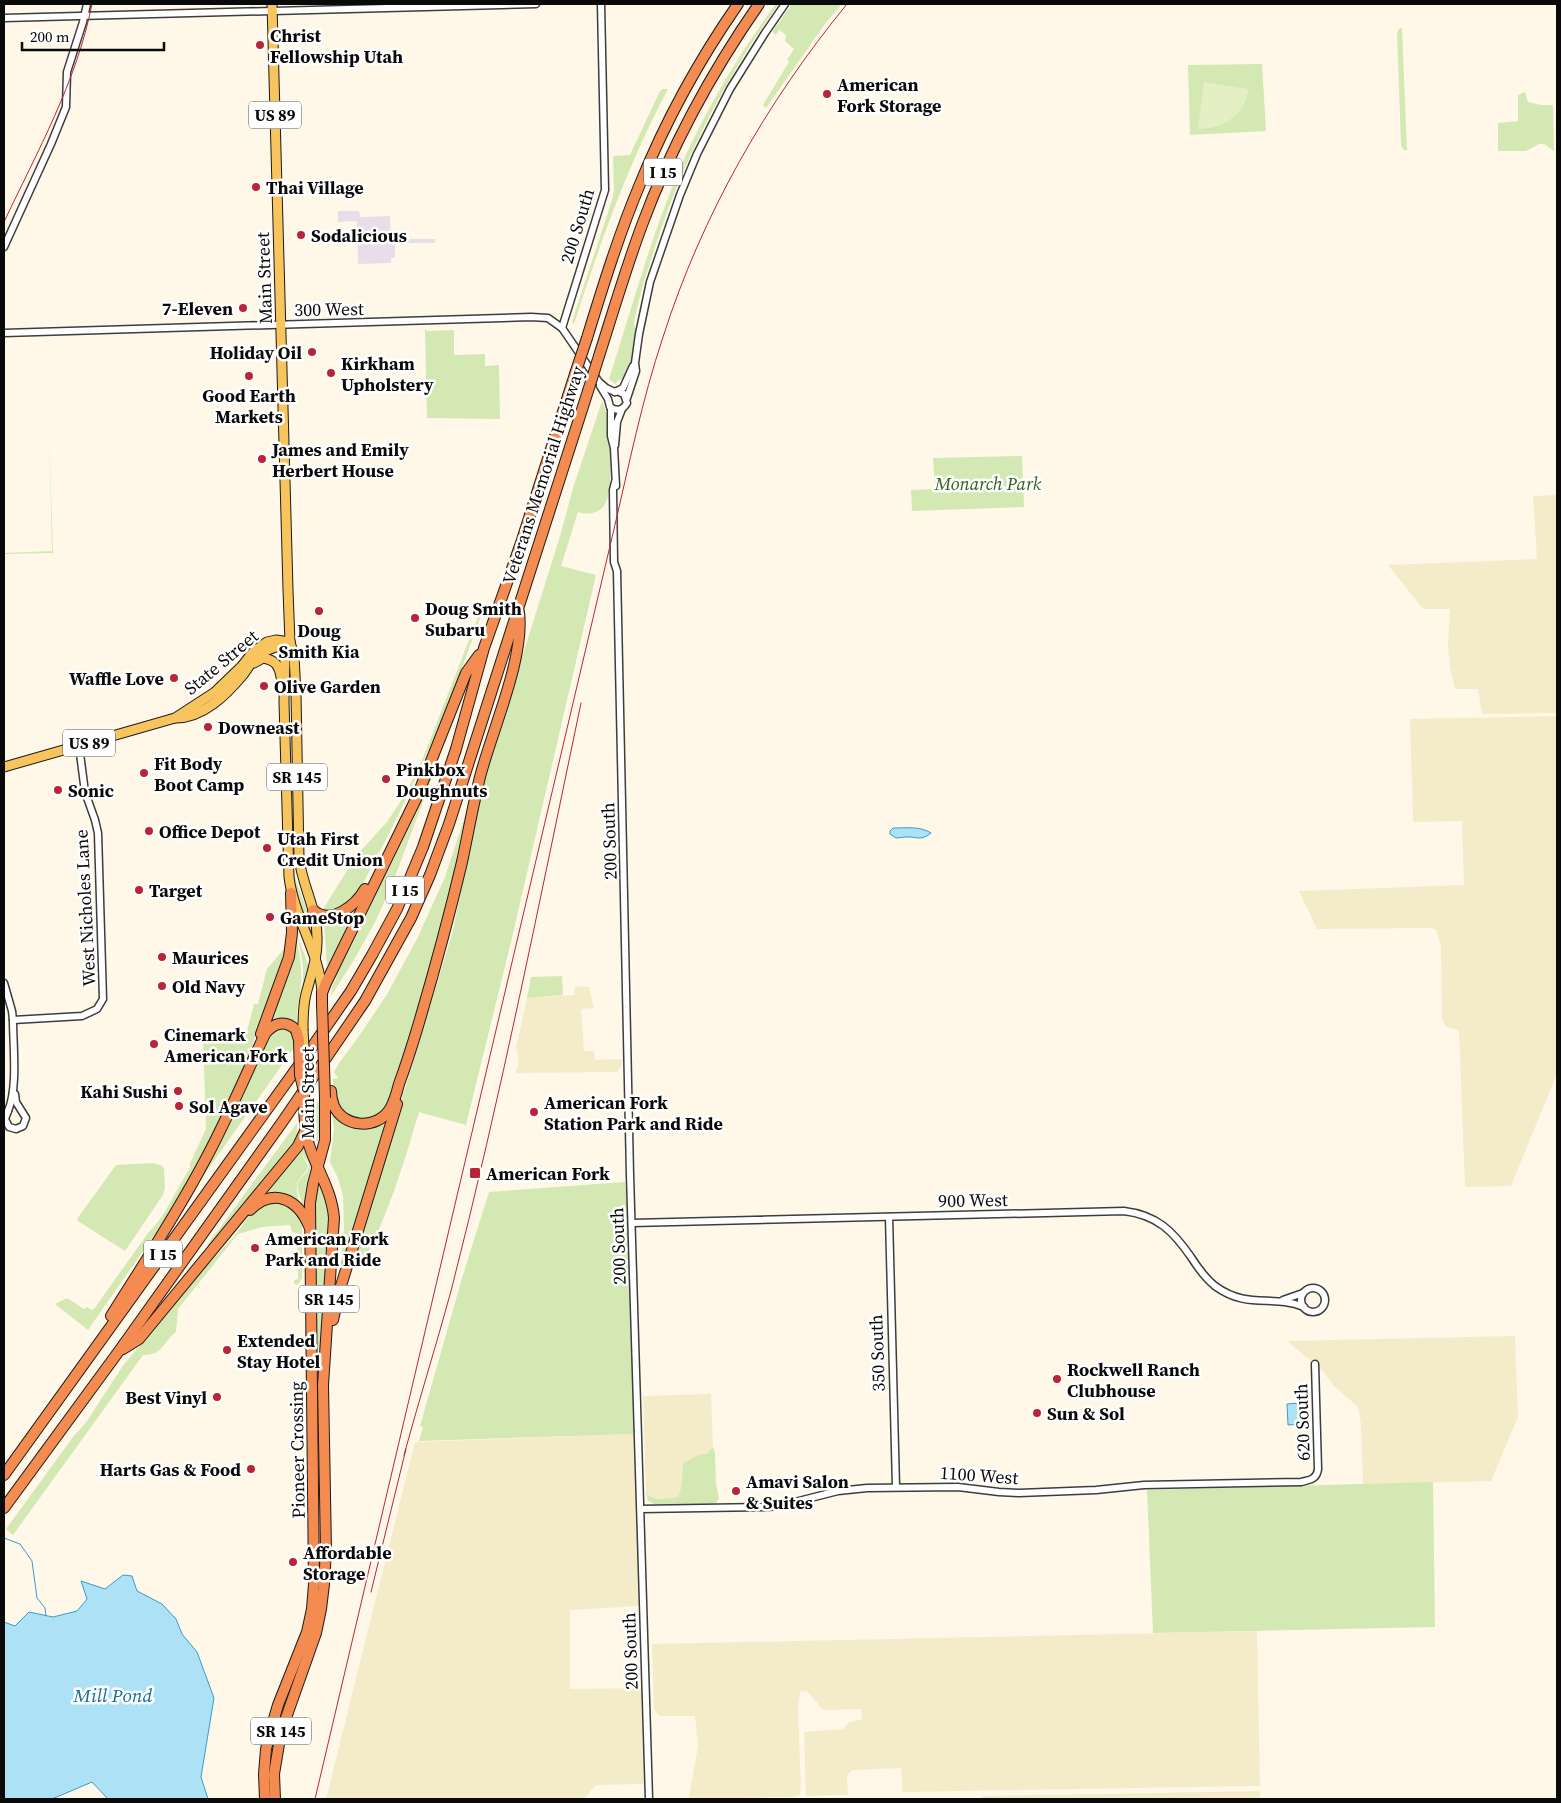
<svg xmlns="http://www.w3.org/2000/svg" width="1561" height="1803" font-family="'Source Serif 4',serif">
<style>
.industrial{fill:#e7deea}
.farmland{fill:#f4ecc9}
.green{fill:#d3e8b3}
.pitch{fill:#e4efc4}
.water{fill:#ade1f6;stroke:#349ecc}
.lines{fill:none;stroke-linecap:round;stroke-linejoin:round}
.stream{stroke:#349ecc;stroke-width:1}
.minor-casing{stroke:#3d3d3d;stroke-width:9}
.major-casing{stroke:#1b1b1b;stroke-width:11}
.highway-casing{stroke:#1b1b1b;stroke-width:12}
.minor{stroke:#fff;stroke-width:6}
.major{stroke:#f8c45e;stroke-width:9}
.highway{stroke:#f48b50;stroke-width:10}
.rail{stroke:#b92439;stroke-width:1}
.major-bridge-casing{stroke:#1b1b1b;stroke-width:11;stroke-linecap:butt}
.highway-bridge-casing{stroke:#1b1b1b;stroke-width:12;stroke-linecap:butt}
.major-bridge{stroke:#f8c45e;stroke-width:9}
.highway-bridge{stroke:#f48b50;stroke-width:10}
.poi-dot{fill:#b92439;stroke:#fff;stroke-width:2}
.labels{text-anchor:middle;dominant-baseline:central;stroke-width:5;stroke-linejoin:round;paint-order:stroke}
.shield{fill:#fff;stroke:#545454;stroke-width:1}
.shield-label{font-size:16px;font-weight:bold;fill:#0a0a0a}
.poi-label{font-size:18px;font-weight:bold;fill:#0a0a0a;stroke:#fff;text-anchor:start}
.street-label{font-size:18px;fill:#0a0a0a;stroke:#fff}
.park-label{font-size:18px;font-style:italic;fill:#31601c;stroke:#fff}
.water-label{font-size:19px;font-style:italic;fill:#156d9a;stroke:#fff}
</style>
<rect width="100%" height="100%" fill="#fff8e8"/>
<!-- industrial -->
<polygon class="industrial" points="338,211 359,211 360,217 390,216 391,239 435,239 435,243 395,243 395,258 391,258 391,263 358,264 357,221 338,222"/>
<!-- farmland -->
<g class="farmland">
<polygon points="1557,495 1557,713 1482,714 1478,689 1455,689 1450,668 1448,645 1450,609 1423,609 1388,565 1537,559 1533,496"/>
<polygon points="1557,716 1557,1074 1511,1186 1465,1187 1459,1031 1445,1026 1442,1018 1441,947 1436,930 1432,928 1317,929 1299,891 1464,885 1462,821 1413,822 1410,719"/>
<polygon points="575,986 589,987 594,1008 581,1009 584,1051 594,1051 595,1060 622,1059 622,1064 620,1068 617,1072 516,1073 519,1061 516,1048 527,998 574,995"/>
<polygon points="1515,1336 1518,1417 1491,1481 1363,1484 1361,1425 1358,1407 1333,1385 1323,1371 1287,1341"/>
<polygon points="711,1394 713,1447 711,1451 687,1460 682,1470 681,1488 678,1497 654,1499 650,1498 646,1493 643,1396"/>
<polygon points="635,1434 640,1606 570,1610 570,1689 643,1688 645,1784 596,1785 584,1799 326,1799 415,1442"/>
<polygon points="1257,1631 1260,1786 903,1792 901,1768 853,1770 847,1775 848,1795 806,1796 804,1732 843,1729 849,1722 862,1719 861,1709 823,1710 807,1691 800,1692 798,1706 801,1790 799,1795 793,1797 691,1799 689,1797 698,1746 695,1716 659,1716 654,1709 652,1644"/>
<polygon points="1260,1791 1260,1799 982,1799 982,1796"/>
</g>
<!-- green -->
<g class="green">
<path d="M776 4H779C725 77 683 161 655 247 647 273 638 298 634 324 640 338 631 365 625 379L619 380 615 384 609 379C634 302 655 220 690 146 714 96 743 48 776 4Z"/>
<polygon points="792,4 842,4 825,24 766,108 763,105 789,62 787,60 794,49 785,41 786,35 779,30 776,35 772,32"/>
<polygon points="1402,28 1407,151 1403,149 1401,145 1397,33 1399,29"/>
<polygon points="1262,64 1266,131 1190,135 1188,65"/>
<path d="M662 89H668C628 164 600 243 574 324L572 322 612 200 614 190 613 156 630 155 659 93Z"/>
<polygon points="1525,92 1528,102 1541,105 1553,105 1554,151 1544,144 1539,144 1526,151 1498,151 1498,123 1518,121 1518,95"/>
<polygon points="425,329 427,331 454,330 454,355 485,354 485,366 499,365 500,419 427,418"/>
<path d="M602 401 608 418 607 428 610 429C610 444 614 496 603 507 597 514 585 515 578 512L561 566 596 575 511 942 466 1125 419 1112C404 1163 389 1212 365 1259L355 1261 364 1224 452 934 487 769 561 533 573 488Z"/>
<polygon points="49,433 53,553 4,554 4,553 52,551"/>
<polygon points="1022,456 1024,507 912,511 911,490 935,489 933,458"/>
<polygon points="483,604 485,605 448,706 422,765 395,822 356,897 340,909 322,911 356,856 387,822 406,793 423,758"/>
<polygon points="435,763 437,764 392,885 376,920 354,960 331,996 332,987 337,977 336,976 416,814"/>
<path d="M470 801C451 905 419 1006 389 1107L375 1120 343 1117 333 1094V1079L338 1078 334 1072 339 1063 357 1039 386 996 417 939 445 877Z"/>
<polygon points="292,856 296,881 311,920 313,939 295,890"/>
<polygon points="352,913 353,913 327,967 324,921 341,917"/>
<path d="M295 934C299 950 302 965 301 982 300 997 296 1011 297 1026L268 1024Z"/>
<polygon points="297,934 309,967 303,986 303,965"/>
<path d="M284 949 285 950 272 991 250 1051 251 1052 224 1114 220 1118 219 1126 164 1221 88 1330 55 1304 67 1298 84 1309 87 1307 92 1310 94 1309 148 1233C166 1216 176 1189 190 1168V1163L206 1129 203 1034 247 1031 254 1004H258L267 969Z"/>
<polygon points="562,976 563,995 527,998 531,977"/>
<polygon points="281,1026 293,1032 291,1034 294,1039 294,1048 194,1189 244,1095 265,1040"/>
<polygon points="319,1100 319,1132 318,1141 316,1141 312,1111"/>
<path d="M332 1113C353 1135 364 1128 388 1118L340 1272 344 1227 343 1196 338 1178 330 1162 334 1129Z"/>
<polygon points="297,1123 297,1136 293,1143 295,1144 209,1246 207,1245"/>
<polygon points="302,1147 303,1147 311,1167 306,1186 304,1211 297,1187 299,1180 307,1172 309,1167 308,1162 304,1158"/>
<path d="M301 1149 303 1151V1157L308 1166C307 1172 304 1173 301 1177 293 1185 298 1196 301 1205L260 1199Z"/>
<polygon points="152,1163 161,1165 164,1168 165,1188 163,1195 125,1251 78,1221 77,1219 116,1165"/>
<polygon points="318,1179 326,1202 328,1215 320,1366 314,1304 314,1201"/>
<polygon points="625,1182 630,1233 635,1434 419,1441 423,1427 420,1426 462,1278 489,1192"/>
<path d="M276 1201 290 1205 302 1223V1279L297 1285 294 1284V1280L298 1279 297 1233 292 1232 290 1225 262 1227 238 1234 178 1309 176 1332C167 1338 163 1350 155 1353 151 1354 147 1355 143 1355L13 1535 6 1529 73 1437 87 1421 122 1367 197 1276 233 1238 252 1212 256 1208Z"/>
<path d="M713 1447 715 1453 716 1484 719 1498 715 1504H654L648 1501 646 1493C653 1502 667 1498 678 1497L681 1488 683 1463 698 1455 708 1453Z"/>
<polygon points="1433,1482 1435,1627 1153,1633 1147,1490"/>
</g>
<!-- pitch -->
<path class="pitch" d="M1204 82 1248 89C1246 115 1222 129 1198 129Z"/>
<!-- water -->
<g class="water">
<path d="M893 828C905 828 921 826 931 833 920 842 916 836 906 837 902 837 900 838 896 838L890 834V831Z"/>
<polygon points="1299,1403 1303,1405 1303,1424 1288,1425 1287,1404"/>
<polygon points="123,1575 132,1576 137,1591 162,1604 176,1619 182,1634 197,1652 214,1698 201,1777 208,1799 108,1799 92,1782 52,1799 4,1799 4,1622 15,1626 29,1612 53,1617 77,1611 87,1599 81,1581 105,1589"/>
</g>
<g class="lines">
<!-- stream -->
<polyline class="stream" points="4,1538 20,1544 32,1561 37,1598 45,1608 46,1616"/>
<defs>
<g id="minor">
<polyline points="4,18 536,4"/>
<polyline points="4,247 51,144 66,107 67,72 83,22 87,4"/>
<polyline points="562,328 605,190 601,4"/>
<polyline points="4,333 531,317 548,318 562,328 599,382 606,388 615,392"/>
<path d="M600 386 608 399 610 407C617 412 623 410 627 403L624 394 617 391"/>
<polyline points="615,392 623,388 633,366"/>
<polyline points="627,398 636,371 635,363 639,334 650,282 680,195 697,154 730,89 765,33 785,4"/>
<polyline points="611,408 611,436 614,448 616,486"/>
<polyline points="615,445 617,422 622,409"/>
<polyline points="615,482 613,490 614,562 617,571 630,1175 649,1799"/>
<path d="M4 983 12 1011 13 1020C13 1046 18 1088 8 1111"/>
<polyline points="13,1020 82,1016 97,1009 103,999 98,833 95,820 85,792 79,746"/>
<polyline points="8,1111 5,1119 9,1127 16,1129 23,1126 26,1118 16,1102 15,1094"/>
<polyline points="889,1217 896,1487"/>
<path d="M632 1223 1124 1211C1157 1215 1173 1231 1191 1257 1198 1268 1205 1278 1215 1286 1248 1310 1272 1294 1304 1307"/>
<circle cx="1313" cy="1300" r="12"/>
<polyline points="1283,1300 1303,1293"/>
<path d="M641 1509 768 1507 783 1505 838 1491 867 1488 958 1487 999 1492 1019 1493 1096 1490 1144 1485 1301 1482C1310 1480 1317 1479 1318 1469L1315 1364"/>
</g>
<g id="major">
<path d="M272 4 288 590 290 642 294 656 296 694 299 858C302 885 317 909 317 937 318 957 311 975 306 994 303 1006 303 1017 303 1029"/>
<path d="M290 642 285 657 284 702 289 877C294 918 320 953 322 993"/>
<path d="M254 663 263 658C275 660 279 665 281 677"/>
<path d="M176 718C203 718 226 695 242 676 247 670 251 662 256 657 265 649 277 647 288 643"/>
<polyline points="4,767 175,718 215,692 242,666 253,652 267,642 276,640 290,642"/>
</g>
<g id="highway">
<path d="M587 338C603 286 619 234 640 184 666 120 699 60 738 4"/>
<path d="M599 356C613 312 626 268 642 225 671 147 711 73 759 4"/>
<path d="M313 910C331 926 356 905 365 889"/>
<polyline points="322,1004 322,993 326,983 416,799 466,673 479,655"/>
<polyline points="261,1034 289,957 292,933 291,893"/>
<path d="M331 1091C331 1096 332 1101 334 1106 344 1128 377 1130 390 1109 394 1102 397 1092 399 1084 406 1065 412 1046 418 1026 434 972 449 917 462 862 468 834 473 805 480 777 492 730 525 658 519 612"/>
<path d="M250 1210C273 1187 298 1199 309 1226"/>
<path d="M111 1316C143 1265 176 1215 204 1162 227 1120 245 1076 265 1034 274 1022 286 1020 296 1030"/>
<polyline points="333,1320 340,1289 397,1104"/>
<polyline points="123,1349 139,1339 298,1146 305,1131"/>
<polyline points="4,1475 312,1047 351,991 372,955 397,909 423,847 456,749 484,648 521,543 575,374"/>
<polyline points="4,1508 119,1351 283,1121 365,1001 411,918 430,875 449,824 588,391"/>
<polyline points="265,1799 264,1774 266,1749 271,1729 278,1705 307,1632 312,1609 314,1584 310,1203 313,1184 325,1140 325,1098"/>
<path d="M275 1799 274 1774 281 1732 316 1633 321 1609 324 1584 326 1550 323 1385 334 1218C332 1191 317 1170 309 1145 304 1127 304 1109 304 1091"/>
</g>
</defs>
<!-- minor casing -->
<use href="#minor" class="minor-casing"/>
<!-- major casing -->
<use href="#major" class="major-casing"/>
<!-- highway casing -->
<use href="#highway" class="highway-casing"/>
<!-- minor -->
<use href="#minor" class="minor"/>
<!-- major -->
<use href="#major" class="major"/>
<!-- highway -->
<use href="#highway" class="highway"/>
<!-- rail -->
<g class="rail">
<path d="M4 222C37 152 77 81 92 4"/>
<path d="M404 1455C419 1400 436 1346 451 1291 501 1096 540 899 581 703"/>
<polyline points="371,1592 406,1449"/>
<path d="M315 1799 614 529C629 465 642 400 663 337 702 215 766 103 847 4"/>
</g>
<defs>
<polyline id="major-bridge" points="303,1029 304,1048"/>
<g id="highway-bridge">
<polyline points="575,374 587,338"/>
<polyline points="588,391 599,356"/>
<polyline points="322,1004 325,1098"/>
<polyline points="296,1030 299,1040 300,1075 304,1091"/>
</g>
</defs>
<!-- major-bridge casing -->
<use href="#major-bridge" class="major-bridge-casing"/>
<!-- highway-bridge casing -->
<use href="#highway-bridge" class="highway-bridge-casing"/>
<!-- major-bridge -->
<use href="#major-bridge" class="major-bridge"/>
<!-- highway-bridge -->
<use href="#highway-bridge" class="highway-bridge"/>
</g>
<!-- markers -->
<g class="poi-dot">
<circle cx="260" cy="45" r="5"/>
<circle cx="827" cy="94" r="5"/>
<circle cx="256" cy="187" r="5"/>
<circle cx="301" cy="235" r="5"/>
<circle cx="243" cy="308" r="5"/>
<circle cx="312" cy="352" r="5"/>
<circle cx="331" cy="373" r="5"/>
<circle cx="249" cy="376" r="5"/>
<circle cx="262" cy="459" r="5"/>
<circle cx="319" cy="611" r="5"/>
<circle cx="415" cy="618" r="5"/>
<circle cx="174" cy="678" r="5"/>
<circle cx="264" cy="686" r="5"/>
<circle cx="208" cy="727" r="5"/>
<circle cx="144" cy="773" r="5"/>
<circle cx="386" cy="779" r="5"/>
<circle cx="58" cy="790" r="5"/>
<circle cx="149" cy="831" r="5"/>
<circle cx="267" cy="848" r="5"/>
<circle cx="139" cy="890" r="5"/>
<circle cx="270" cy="917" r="5"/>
<circle cx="162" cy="957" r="5"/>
<circle cx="162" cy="986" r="5"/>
<circle cx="154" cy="1044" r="5"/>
<circle cx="178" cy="1091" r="5"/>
<circle cx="179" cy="1106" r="5"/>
<circle cx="534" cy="1112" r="5"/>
<rect x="469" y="1167" width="12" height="12" rx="2.5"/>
<circle cx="255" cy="1248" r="5"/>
<circle cx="227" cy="1350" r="5"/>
<circle cx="1057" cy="1379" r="5"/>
<circle cx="217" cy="1397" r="5"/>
<circle cx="1037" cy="1413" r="5"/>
<circle cx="251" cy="1469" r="5"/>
<circle cx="736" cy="1491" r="5"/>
<circle cx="293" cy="1562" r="5"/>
</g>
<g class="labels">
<!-- shield labels -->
<g class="shield">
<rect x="249" y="101.5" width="52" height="27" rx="4"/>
<rect x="644" y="158.5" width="38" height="27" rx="4"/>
<rect x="63" y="729.5" width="52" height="27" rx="4"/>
<rect x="267" y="763.5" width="60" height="27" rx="4"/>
<rect x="386" y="876.5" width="38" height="27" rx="4"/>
<rect x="144" y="1240.5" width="38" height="27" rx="4"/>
<rect x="299" y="1285.5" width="60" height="27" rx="4"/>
<rect x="251" y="1717.5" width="60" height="27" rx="4"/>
</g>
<g class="shield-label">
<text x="275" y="115">US 89</text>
<text x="663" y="172">I 15</text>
<text x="89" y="743">US 89</text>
<text x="297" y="777">SR 145</text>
<text x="405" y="890">I 15</text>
<text x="163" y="1254">I 15</text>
<text x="329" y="1299">SR 145</text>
<text x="281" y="1731">SR 145</text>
</g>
<!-- poi labels -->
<g class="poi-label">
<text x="270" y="35">Christ<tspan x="270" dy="21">Fellowship Utah</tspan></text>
<text x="837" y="84">American<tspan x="837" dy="21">Fork Storage</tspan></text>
<text x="266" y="187">Thai Village</text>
<text x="311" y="235">Sodalicious</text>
<text x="233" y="308" text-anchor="end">7-Eleven</text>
<text x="302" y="352" text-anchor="end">Holiday Oil</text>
<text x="341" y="363">Kirkham<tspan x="341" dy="21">Upholstery</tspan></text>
<text x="249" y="395" text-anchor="middle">Good Earth<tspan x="249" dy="21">Markets</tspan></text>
<text x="272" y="449">James and Emily<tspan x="272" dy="21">Herbert House</tspan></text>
<text x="425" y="608">Doug Smith<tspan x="425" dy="21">Subaru</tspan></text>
<text x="319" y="630" text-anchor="middle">Doug<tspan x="319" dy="21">Smith Kia</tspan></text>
<text x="164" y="678" text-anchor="end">Waffle Love</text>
<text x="274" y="686">Olive Garden</text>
<text x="218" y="727">Downeast</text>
<text x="154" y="763">Fit Body<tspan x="154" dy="21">Boot Camp</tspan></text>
<text x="396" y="769">Pinkbox<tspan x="396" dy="21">Doughnuts</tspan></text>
<text x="68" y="790">Sonic</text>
<text x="159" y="831">Office Depot</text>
<text x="277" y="838">Utah First<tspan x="277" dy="21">Credit Union</tspan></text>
<text x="149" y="890">Target</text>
<text x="280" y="917">GameStop</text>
<text x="172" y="957">Maurices</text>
<text x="172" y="986">Old Navy</text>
<text x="164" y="1034">Cinemark<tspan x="164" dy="21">American Fork</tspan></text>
<text x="168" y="1091" text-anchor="end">Kahi Sushi</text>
<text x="544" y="1102">American Fork<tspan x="544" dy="21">Station Park and Ride</tspan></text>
<text x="189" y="1106">Sol Agave</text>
<text x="486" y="1173">American Fork</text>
<text x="265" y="1238">American Fork<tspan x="265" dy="21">Park and Ride</tspan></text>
<text x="237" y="1340">Extended<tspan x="237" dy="21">Stay Hotel</tspan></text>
<text x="1067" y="1369">Rockwell Ranch<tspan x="1067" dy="21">Clubhouse</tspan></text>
<text x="207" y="1397" text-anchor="end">Best Vinyl</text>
<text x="1047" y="1413">Sun &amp; Sol</text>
<text x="241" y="1469" text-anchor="end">Harts Gas &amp; Food</text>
<text x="746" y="1481">Amavi Salon<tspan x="746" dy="21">&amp; Suites</tspan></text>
<text x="303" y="1552">Affordable<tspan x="303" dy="21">Storage</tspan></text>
</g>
<!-- street labels -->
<g class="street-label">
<text transform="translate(577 226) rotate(-73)">200 South</text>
<text transform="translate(264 278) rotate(-92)">Main Street</text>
<text transform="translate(329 309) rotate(-1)">300 West</text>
<text transform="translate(543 475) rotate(-72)">Veterans Memorial Highway</text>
<text transform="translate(221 662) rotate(-40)">State Street</text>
<text transform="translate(609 841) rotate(-92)">200 South</text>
<text transform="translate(85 908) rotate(-93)">West Nicholes Lane</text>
<text transform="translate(307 1093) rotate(-90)">Main Street</text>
<text transform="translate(973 1200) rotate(-1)">900 West</text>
<text transform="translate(618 1246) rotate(-92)">200 South</text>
<text transform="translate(877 1353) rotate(-92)">350 South</text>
<text transform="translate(1302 1422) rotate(-92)">620 South</text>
<text transform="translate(297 1450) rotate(-91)">Pioneer Crossing</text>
<text transform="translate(979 1475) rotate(4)">1100 West</text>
<text transform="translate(630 1651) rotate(-92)">200 South</text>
</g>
<!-- park labels -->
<g class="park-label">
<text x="988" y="483">Monarch Park</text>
</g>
<!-- water labels -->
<g class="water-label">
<text x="113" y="1695">Mill Pond</text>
</g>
</g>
<!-- border -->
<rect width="1561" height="1803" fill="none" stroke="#0a0a0a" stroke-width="10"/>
<!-- scale -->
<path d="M22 42v8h142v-8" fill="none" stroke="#0a0a0a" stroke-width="2.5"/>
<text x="30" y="42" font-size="15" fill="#0a0a0a" stroke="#ffffff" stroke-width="4" paint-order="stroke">200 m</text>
</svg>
